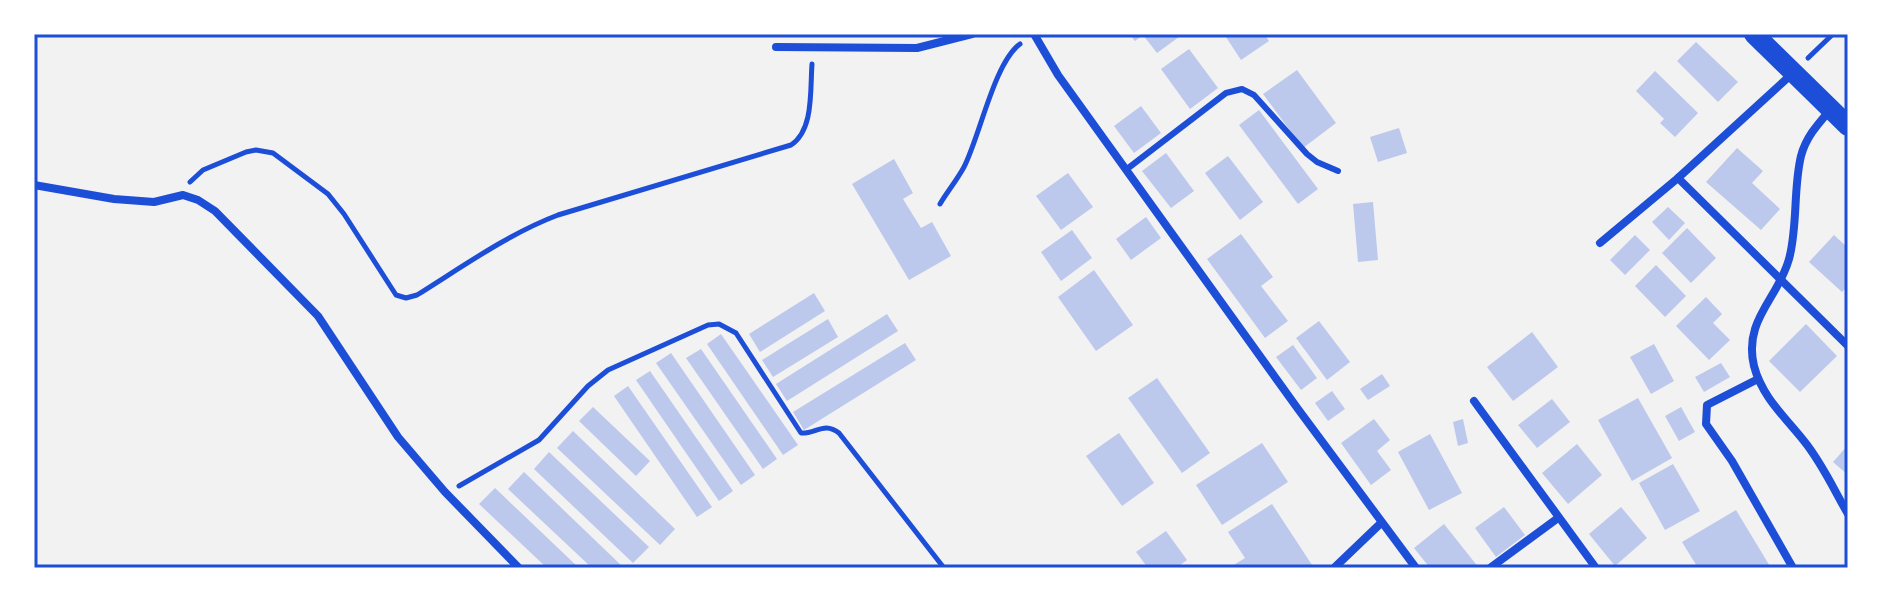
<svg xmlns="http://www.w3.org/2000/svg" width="1882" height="602" font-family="Ubuntu,sans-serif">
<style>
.building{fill:#bdc9ec}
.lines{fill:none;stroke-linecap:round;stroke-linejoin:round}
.path{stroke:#1d4ed8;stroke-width:5}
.service{stroke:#1d4ed8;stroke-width:6}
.minor{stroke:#1d4ed8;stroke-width:8}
.primary{stroke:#1d4ed8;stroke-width:20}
.neatline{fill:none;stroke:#1d4ed8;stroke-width:3}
</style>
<rect width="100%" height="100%" fill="#f2f2f2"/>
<!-- building -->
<g class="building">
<polygon points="1129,34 1183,34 1157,53 1143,35 1135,41"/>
<polygon points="1224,34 1264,34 1269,41 1241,60"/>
<polygon points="1696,42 1738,82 1718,102 1677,61"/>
<polygon points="1189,49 1218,88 1190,109 1161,69"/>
<polygon points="1297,70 1336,123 1303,148 1263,94"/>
<polygon points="1655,71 1698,113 1675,137 1660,123 1664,119 1636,91"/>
<polygon points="1141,106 1161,133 1134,153 1114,126"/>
<polygon points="1259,110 1318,189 1298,204 1239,125"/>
<polygon points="1399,128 1407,153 1378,162 1370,137"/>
<polygon points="1737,148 1763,171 1752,183 1780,209 1761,230 1706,182"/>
<polygon points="1166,153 1194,191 1171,208 1142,171"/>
<polygon points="1228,156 1263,202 1240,220 1205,173"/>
<polygon points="894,159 913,193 903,199 921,228 932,222 951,256 909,280 852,184"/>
<polygon points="1068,173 1093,207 1061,230 1036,196"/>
<polygon points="1373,202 1378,260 1358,262 1353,204"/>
<polygon points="1668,207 1685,223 1669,240 1652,222"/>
<polygon points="1146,217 1161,238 1131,260 1116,239"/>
<polygon points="1687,228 1716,258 1691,283 1662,253"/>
<polygon points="1072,230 1092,258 1061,281 1041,252"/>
<polygon points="1241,234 1273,277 1261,286 1288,321 1265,338 1207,259"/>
<polygon points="1635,235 1650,250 1625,275 1610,260"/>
<polygon points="1834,235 1848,248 1848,286 1842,292 1809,262"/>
<polygon points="1656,265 1686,296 1665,317 1635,286"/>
<polygon points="1094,270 1133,325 1096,351 1058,297"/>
<polygon points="814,293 825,311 760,352 749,334"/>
<polygon points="1706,297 1722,314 1713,323 1730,340 1709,360 1676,326"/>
<polygon points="887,314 898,331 787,401 776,384"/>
<polygon points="828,319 838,337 773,377 762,360"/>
<polygon points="1319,321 1350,362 1327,380 1296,338"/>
<polygon points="1806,324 1837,356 1800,392 1769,361"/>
<polygon points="1532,332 1558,367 1513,401 1487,367"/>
<polygon points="721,334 798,445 783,455 707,344"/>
<polygon points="905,343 916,360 804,430 793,412"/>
<polygon points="1654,344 1674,381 1651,394 1630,357"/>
<polygon points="1293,345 1317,378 1301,390 1276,357"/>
<polygon points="701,349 777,459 763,469 686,358"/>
<polygon points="671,353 755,475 741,485 656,363"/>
<polygon points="1721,363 1730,377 1704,392 1695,377"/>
<polygon points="650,371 733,491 719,501 636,380"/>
<polygon points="1382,374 1390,386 1368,400 1360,389"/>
<polygon points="1157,378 1210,453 1182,473 1128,398"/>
<polygon points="628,386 712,507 697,517 614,396"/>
<polygon points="1332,391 1345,409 1328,421 1315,403"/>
<polygon points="1638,398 1672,458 1632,481 1598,420"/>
<polygon points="1552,399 1570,422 1537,448 1518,425"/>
<polygon points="593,407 650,461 636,476 579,421"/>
<polygon points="1681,407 1695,432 1679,441 1665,416"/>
<polygon points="1374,419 1390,440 1377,451 1391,470 1371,485 1341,443"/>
<polygon points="1463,419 1468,443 1458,446 1453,422"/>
<polygon points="573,431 675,529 660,545 557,448"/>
<polygon points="1119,433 1154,483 1122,506 1086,456"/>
<polygon points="1430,434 1462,493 1429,510 1398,452"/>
<polygon points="1262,443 1288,482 1222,525 1196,485"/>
<polygon points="1577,444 1602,475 1568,504 1542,473"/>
<polygon points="1848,445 1848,475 1833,462"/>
<polygon points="549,452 649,547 633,563 534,469"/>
<polygon points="1673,464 1700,511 1665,530 1639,483"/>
<polygon points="524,472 624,568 592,568 508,489"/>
<polygon points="495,488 579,568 547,568 479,504"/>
<polygon points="1272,504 1314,568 1229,568 1245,558 1228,532"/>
<polygon points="1504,507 1525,535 1496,557 1475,528"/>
<polygon points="1621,507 1647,538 1615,566 1589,534"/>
<polygon points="1736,510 1771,568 1720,568 1718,565 1713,568 1698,568 1682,542"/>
<polygon points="1444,524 1479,568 1430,568 1414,548"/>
<polygon points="1166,531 1187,560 1176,568 1148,568 1136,552"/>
</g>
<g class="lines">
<!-- path -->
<g class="path">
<polyline points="1808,58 1833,34"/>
<path d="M190 182 203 170 246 152 256 150 273 153 328 194 344 214 396 295 406 298 417 295C462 267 508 234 558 215L791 145C814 130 810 90 812 64"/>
<path d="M940 204C947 192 957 180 964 167 980 136 994 63 1020 44"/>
<path d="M459 486 539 440 588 386 608 370 708 325 719 324 736 333 801 433C816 434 824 421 839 433L944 568"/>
</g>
<!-- service -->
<polyline class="service" points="1127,169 1226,93 1242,89 1254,95 1307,154 1317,162 1338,171"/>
<!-- minor -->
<g class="minor">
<polyline points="1034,34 1058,75 1298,409 1416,568"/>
<polyline points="776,47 917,48 972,34"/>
<path d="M1830 110C1818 124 1806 137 1801 156 1793 189 1798 226 1789 259 1778 299 1743 320 1754 366 1762 397 1785 417 1804 441 1822 463 1834 490 1848 514"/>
<polyline points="1678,178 1848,346"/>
<polyline points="34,185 114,199 154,202 183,195 198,200 215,211 318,316 398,437 445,492 519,568"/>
<polyline points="1600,243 1678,178 1793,73"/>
<polyline points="1758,379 1707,405 1706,424 1732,461 1793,568"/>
<polyline points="1474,401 1596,568"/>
<polyline points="1334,568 1381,523"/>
<polyline points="1490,568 1558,518"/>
</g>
<!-- primary -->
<polyline class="primary" points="1754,34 1848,126"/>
</g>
<!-- border -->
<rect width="1882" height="602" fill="none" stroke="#ffffff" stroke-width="72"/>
<rect x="36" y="36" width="1810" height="530" class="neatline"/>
</svg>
